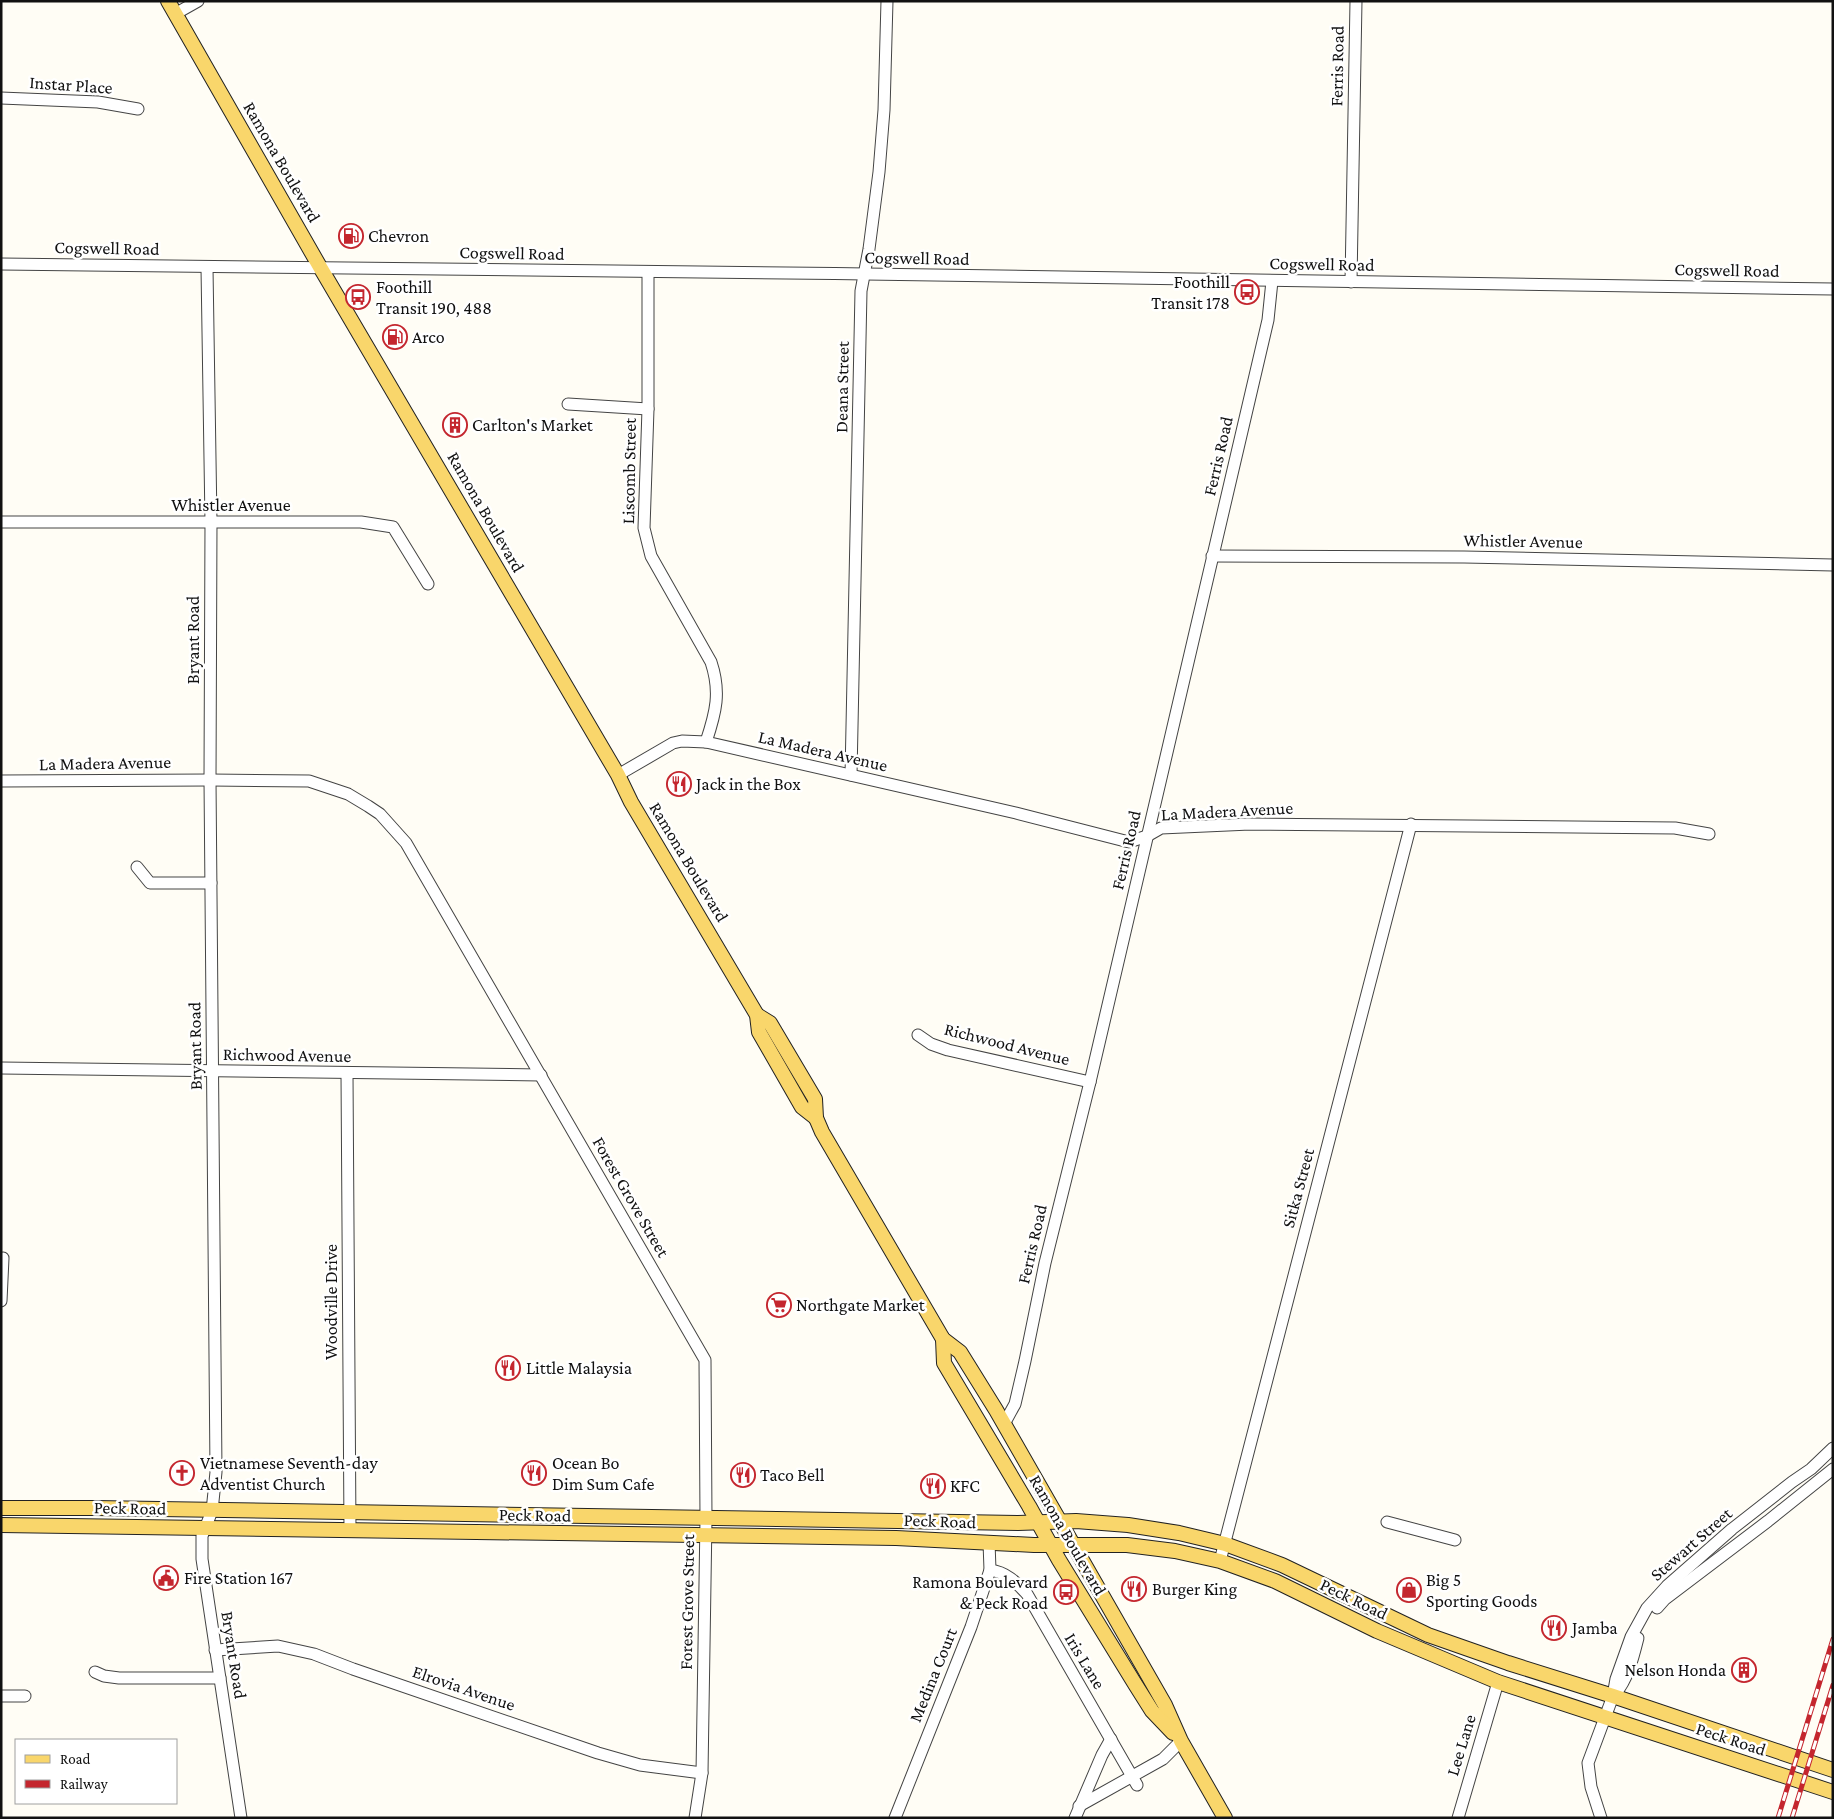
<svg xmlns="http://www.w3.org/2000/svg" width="1834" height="1819" font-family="'Crimson Pro',serif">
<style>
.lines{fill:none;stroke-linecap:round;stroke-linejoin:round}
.minor-casing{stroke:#444;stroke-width:13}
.major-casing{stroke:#222;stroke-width:16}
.minor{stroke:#fff;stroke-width:11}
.major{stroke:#f9d66b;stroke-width:14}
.rail-casing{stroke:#c4262e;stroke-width:5}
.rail{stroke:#fff;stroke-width:3;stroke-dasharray:9;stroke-linecap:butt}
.labels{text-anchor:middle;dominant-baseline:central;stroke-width:5;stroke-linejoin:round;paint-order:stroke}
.street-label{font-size:18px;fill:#111;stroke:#fff}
.poi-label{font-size:18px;fill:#111;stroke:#fff;text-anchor:start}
</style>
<rect width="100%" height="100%" fill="#fffdf5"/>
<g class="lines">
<defs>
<g id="minor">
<polyline points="175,14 198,1"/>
<polyline points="1,98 98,102 138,109"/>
<path d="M1 264C290 269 578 270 866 274 1189 279 1511 284 1833 289"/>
<polyline points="207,268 211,522 210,780 216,1472 212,1511 202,1536 202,1559 241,1818"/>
<path d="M648 272V409L644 528 651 556 711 662C721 692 716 712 706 742"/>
<polyline points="1351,282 1356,1"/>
<polyline points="568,404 648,409"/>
<polyline points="1,522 361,522 393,527 428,584"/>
<polyline points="1212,556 1464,557 1833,565"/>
<polyline points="618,775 673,743 682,741 706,742 1016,813 1129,842 1147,836 1161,828 1250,824 1675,828 1709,834"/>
<polyline points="851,775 861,291 869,249 879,172 884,110 887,1"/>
<polyline points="1,781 210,780 309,781 348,794 368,806 380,814 406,843 705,1360 706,1519 702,1773 695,1818"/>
<polyline points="137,867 150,883 211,883"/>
<polyline points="918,1035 931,1044 948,1050 1090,1082"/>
<polyline points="1,1068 541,1075"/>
<polyline points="347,1074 350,1530"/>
<polyline points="1,1301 3,1258"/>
<polyline points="1004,1424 1015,1404 1025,1361 1045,1263 1090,1082 1268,320 1272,281"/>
<polyline points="1387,1522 1455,1540"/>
<polyline points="1220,1561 1411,824"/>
<path d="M990 1570C1006 1572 1016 1582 1027 1594L1137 1785"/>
<polyline points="1657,1608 1665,1599 1768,1521 1833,1469"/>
<polyline points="215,1650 278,1646 314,1654 353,1669 598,1753 640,1765 702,1773"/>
<polyline points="95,1672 104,1676 119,1678 220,1678"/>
<path d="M1615 1694C1628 1679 1633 1658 1638 1638"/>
<polyline points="1,1696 25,1696"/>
<polyline points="1079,1806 1163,1759 1181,1741"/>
<polyline points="895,1818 971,1627 990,1570 989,1542"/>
<polyline points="1075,1818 1102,1755 1111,1739"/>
<polyline points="1458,1818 1498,1682"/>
<polyline points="1601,1818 1591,1787 1588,1763 1613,1696 1616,1679 1631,1637 1647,1608 1667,1586 1732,1529 1792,1482 1811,1469 1833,1448"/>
</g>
<g id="major">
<polyline points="168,1 320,267 618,775 631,802 757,1015 759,1032 802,1107 816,1118"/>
<polyline points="757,1015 770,1023 815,1099 816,1118 822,1132 943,1339 960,1352 996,1410 1165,1705 1181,1741 1225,1818"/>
<polyline points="943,1339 944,1363 1029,1506 1059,1560 1135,1684 1152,1711 1173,1733"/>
<polyline points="1,1508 95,1508 1018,1523 1076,1521 1128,1525 1179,1533 1225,1544 1282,1565 1428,1635 1508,1663 1613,1696 1833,1770"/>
<polyline points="1,1525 896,1538 1034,1545 1127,1545 1175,1551 1220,1561 1275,1581 1377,1631 1498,1682 1833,1792"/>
</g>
</defs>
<!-- minor casing -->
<use href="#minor" class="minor-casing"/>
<!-- major casing -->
<use href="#major" class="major-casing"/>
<!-- minor -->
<use href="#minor" class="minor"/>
<!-- major -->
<use href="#major" class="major"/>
<defs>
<g id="rail">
<polyline points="1778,1818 1833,1639"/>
<polyline points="1792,1818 1833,1685"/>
</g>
</defs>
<!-- rail casing -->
<use href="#rail" class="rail-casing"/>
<!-- rail -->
<use href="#rail" class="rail"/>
</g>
<!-- icons -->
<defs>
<symbol id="fuel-ring" viewBox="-11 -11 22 22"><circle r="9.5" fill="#fff" stroke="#c4262e" stroke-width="1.5"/><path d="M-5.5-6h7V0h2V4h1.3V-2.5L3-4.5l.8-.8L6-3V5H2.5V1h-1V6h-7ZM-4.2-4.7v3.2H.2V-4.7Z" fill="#c4262e"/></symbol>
<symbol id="bus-ring" viewBox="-11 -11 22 22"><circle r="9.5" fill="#fff" stroke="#c4262e" stroke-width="1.5"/><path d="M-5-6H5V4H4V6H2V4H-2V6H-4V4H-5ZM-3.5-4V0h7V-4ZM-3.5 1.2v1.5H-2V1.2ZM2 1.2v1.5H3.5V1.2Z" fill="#c4262e"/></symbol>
<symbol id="building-ring" viewBox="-11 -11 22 22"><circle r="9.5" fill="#fff" stroke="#c4262e" stroke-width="1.5"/><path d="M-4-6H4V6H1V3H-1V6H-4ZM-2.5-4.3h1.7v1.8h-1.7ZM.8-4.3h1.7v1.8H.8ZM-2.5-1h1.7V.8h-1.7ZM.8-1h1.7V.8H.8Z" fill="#c4262e"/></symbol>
<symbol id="restaurant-ring" viewBox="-11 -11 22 22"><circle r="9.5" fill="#fff" stroke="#c4262e" stroke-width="1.5"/><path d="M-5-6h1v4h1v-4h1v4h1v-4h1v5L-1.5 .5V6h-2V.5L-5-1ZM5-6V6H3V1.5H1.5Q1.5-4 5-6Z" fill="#c4262e"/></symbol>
<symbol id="supermarket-ring" viewBox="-11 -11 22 22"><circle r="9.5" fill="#fff" stroke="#c4262e" stroke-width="1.5"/><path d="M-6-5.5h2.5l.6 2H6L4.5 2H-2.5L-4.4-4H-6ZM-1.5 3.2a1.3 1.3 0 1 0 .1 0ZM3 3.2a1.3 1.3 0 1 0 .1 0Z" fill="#c4262e"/></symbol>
<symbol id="church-ring" viewBox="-11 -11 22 22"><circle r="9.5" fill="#fff" stroke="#c4262e" stroke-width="1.5"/><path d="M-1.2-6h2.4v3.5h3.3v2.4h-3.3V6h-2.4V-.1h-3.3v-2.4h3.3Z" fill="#c4262e"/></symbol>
<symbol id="civic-ring" viewBox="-11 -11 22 22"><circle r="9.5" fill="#fff" stroke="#c4262e" stroke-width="1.5"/><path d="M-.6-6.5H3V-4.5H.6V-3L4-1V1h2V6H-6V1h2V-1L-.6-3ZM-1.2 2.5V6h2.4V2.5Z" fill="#c4262e"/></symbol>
<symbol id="shop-ring" viewBox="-11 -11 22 22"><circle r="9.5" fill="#fff" stroke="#c4262e" stroke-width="1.5"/><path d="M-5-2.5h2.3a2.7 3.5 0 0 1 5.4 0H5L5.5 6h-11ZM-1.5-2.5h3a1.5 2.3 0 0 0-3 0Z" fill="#c4262e"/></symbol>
</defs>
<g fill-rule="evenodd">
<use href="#fuel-ring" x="337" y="222" width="28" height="28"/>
<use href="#bus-ring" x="1233" y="278" width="28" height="28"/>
<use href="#bus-ring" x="344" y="283" width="28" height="28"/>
<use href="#fuel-ring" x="381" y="323" width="28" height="28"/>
<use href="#building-ring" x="441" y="411" width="28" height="28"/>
<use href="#restaurant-ring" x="665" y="770" width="28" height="28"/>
<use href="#supermarket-ring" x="765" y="1291" width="28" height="28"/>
<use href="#restaurant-ring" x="494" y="1354" width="28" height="28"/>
<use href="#church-ring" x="168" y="1459" width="28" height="28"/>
<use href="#restaurant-ring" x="520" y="1459" width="28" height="28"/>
<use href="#restaurant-ring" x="729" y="1461" width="28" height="28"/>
<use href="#restaurant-ring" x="919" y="1472" width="28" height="28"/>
<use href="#civic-ring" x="152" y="1564" width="28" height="28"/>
<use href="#restaurant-ring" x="1120" y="1575" width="28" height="28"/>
<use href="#shop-ring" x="1395" y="1576" width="28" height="28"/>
<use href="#bus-ring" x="1052" y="1578" width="28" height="28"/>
<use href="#restaurant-ring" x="1540" y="1614" width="28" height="28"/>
<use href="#building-ring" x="1730" y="1656" width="28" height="28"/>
</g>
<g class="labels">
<!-- street labels -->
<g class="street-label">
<text transform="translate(1337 66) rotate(-89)">Ferris Road</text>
<text transform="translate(71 85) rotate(4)">Instar Place</text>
<text transform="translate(282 162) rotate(60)">Ramona Boulevard</text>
<text transform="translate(107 248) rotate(1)">Cogswell Road</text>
<text transform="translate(512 253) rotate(1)">Cogswell Road</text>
<text transform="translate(917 258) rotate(1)">Cogswell Road</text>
<text transform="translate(1322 264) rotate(1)">Cogswell Road</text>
<text transform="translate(1727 270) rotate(1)">Cogswell Road</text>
<text transform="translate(842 387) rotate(-89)">Deana Street</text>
<text transform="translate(1218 456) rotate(-77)">Ferris Road</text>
<text transform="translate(629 471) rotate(-89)">Liscomb Street</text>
<text x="231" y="505">Whistler Avenue</text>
<text transform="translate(486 512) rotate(60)">Ramona Boulevard</text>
<text transform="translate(1523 541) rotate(1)">Whistler Avenue</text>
<text transform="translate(193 640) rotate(-90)">Bryant Road</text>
<text transform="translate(823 751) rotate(13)">La Madera Avenue</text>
<text transform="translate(105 763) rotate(-1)">La Madera Avenue</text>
<text transform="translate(1227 811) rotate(-3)">La Madera Avenue</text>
<text transform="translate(1126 850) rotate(-77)">Ferris Road</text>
<text transform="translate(689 862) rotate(59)">Ramona Boulevard</text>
<text transform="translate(1007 1044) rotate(14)">Richwood Avenue</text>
<text transform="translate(195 1046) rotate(-91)">Bryant Road</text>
<text transform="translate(287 1055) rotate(1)">Richwood Avenue</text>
<text transform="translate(1298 1188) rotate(-75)">Sitka Street</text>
<text transform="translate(631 1197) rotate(60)">Forest Grove Street</text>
<text transform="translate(1032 1244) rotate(-77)">Ferris Road</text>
<text transform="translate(331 1302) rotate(-90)">Woodville Drive</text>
<text transform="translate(130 1508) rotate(1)">Peck Road</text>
<text transform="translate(535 1515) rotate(1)">Peck Road</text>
<text transform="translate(940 1521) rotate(2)">Peck Road</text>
<text transform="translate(1068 1535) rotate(60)">Ramona Boulevard</text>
<text transform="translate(1691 1544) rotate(-41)">Stewart Street</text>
<text transform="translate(1354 1599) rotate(26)">Peck Road</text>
<text transform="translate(687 1602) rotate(-89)">Forest Grove Street</text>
<text transform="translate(234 1655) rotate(81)">Bryant Road</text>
<text transform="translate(1085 1661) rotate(59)">Iris Lane</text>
<text transform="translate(933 1675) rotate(-68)">Medina Court</text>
<text transform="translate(464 1688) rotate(19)">Elrovia Avenue</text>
<text transform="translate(1731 1739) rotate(18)">Peck Road</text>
<text transform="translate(1461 1745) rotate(-73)">Lee Lane</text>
</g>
<!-- poi labels -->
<g class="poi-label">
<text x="368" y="236">Chevron</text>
<text x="1230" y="282" text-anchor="end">Foothill<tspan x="1230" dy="21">Transit 178</tspan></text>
<text x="376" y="287">Foothill<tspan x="376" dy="21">Transit 190, 488</tspan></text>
<text x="412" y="337">Arco</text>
<text x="472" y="425">Carlton's Market</text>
<text x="696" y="784">Jack in the Box</text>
<text x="796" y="1305">Northgate Market</text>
<text x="526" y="1368">Little Malaysia</text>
<text x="200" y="1463">Vietnamese Seventh-day<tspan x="200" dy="21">Adventist Church</tspan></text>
<text x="552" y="1463">Ocean Bo<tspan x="552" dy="21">Dim Sum Cafe</tspan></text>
<text x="760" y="1475">Taco Bell</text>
<text x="950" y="1486">KFC</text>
<text x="184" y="1578">Fire Station 167</text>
<text x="1426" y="1580">Big 5<tspan x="1426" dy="21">Sporting Goods</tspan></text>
<text x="1048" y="1582" text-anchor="end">Ramona Boulevard<tspan x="1048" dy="21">&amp; Peck Road</tspan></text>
<text x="1152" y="1589">Burger King</text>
<text x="1572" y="1628">Jamba</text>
<text x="1726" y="1670" text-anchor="end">Nelson Honda</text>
</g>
</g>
<!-- border -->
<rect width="1834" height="1819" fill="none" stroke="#111111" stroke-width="5"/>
<!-- legend -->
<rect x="15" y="1739" width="162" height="65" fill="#ffffff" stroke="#a0a0a0"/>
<rect x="25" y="1755" width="25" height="8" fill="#f9d66b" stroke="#a0a0a0"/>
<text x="60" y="1764" font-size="15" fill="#111111">Road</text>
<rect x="25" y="1780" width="25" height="8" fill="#c4262e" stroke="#a0a0a0"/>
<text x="60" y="1789" font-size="15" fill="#111111">Railway</text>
</svg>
